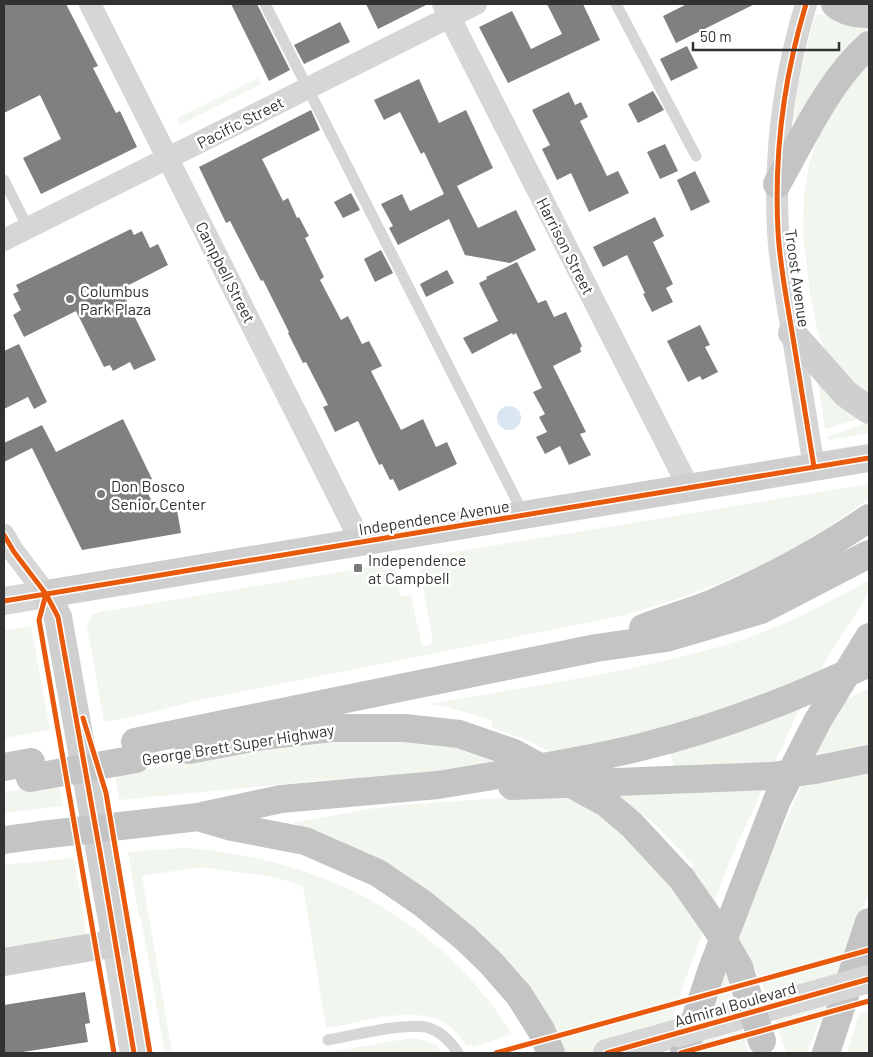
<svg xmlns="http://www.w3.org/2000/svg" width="873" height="1057" font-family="Barlow,sans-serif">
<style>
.green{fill:#f1f6ee}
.water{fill:#dbe6f3}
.building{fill:#808080}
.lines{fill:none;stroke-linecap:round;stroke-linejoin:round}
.service{stroke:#d6d6d6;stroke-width:11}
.minor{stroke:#d6d6d6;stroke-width:22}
.tertiary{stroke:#d6d6d6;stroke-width:28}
.secondary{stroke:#cfcfcf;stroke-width:28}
.motorway{stroke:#c4c4c4;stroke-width:28}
.tertiary-bridge{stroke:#d6d6d6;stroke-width:28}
.motorway-bridge{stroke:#c4c4c4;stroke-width:28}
.cycleway-casing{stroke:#fff;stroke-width:8}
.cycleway{stroke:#e8590c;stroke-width:5}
.poi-dot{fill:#7a7a7a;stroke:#fff;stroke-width:2}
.labels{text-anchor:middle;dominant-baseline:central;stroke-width:5;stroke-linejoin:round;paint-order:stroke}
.street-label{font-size:16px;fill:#323232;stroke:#fff}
.poi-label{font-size:16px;fill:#323232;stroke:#fff;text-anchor:start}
</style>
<rect width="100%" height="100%" fill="#fff"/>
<!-- green -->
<g class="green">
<path d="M819 14 850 22 869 23V32L795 129C793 92 806 52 815 16Z"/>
<polygon points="869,57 869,399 831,361 822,343 816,324 810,294 803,232 804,198 809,164 822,127"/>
<polygon points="258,78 261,84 180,125 177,118"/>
<polygon points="818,381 862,418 825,429"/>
<polygon points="869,422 869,433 829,440 826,437"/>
<path d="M869 484V499C839 520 808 541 775 558 726 583 674 601 621 616L195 701 146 714 104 722 87 626 92 615 101 612 394 563 400 596 411 595 422 647 433 643 418 558Z"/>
<path d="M869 580V593L829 655 793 723 731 858 683 986 662 1053H563L372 861 294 823 368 809 402 805 572 793 633 844 670 887 694 865 655 824 613 792 675 789 673 763 665 731 557 755 524 739 491 727 492 720 446 707 430 704C531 686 637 672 735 642 782 627 827 604 869 580Z"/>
<polygon points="31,626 50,730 4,738 4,630"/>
<polygon points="869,688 869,893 807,1053 786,1053 768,998 754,965 733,998 749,1053 697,1053 720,980 770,856 821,744 843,701"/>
<polygon points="381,737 463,748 508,764 366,779 325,780 119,800 115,775 301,741"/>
<polygon points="59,783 63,806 4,813 4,792"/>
<path d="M186 848C305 857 409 903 485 996 495 1008 503 1021 512 1034L473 1047 471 1044 467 1046C461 1039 456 1031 449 1026 416 1002 363 1023 326 1028L303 886 275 877 200 867 142 876 172 1052 165 1053 141 918H139L128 852Z"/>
<polygon points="74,858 86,930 85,934 4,949 4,865"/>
<polygon points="869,1010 869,1053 847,1053 859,1013"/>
<polygon points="416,1038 437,1045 440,1051 437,1053 330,1053 330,1052 405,1039"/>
</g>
<!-- water -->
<circle class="water" cx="509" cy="418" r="12"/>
<!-- building -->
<g class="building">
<polygon points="4,4 66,4 98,66 93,68 116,113 120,111 137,147 41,194 23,158 61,139 40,95 4,113"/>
<polygon points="231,4 257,4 290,70 269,81"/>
<polygon points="366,4 428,4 378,29"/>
<polygon points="547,4 583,4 600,40 508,83 479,27 512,11 531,49 562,34"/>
<polygon points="687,4 755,4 676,43 663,16"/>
<polygon points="340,22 350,42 304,64 294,45"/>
<polygon points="687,46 698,68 671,81 660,59"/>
<polygon points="419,79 439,123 466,110 493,168 457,186 478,228 516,210 536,250 510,263 465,255 449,219 398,245 389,228 393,226 381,204 402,194 410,211 444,194 424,152 421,154 400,112 384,120 374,100"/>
<polygon points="653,91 664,110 638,123 628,104"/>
<polygon points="569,92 575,105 581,102 588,117 580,121 607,176 618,171 629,193 589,212 571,173 557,180 542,149 550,145 532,110"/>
<polygon points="311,110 320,130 262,159 283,201 288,198 297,218 299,217 309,236 305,238 324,277 320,280 341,320 348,316 362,344 369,341 382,366 371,371 401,430 423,419 436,447 447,442 457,464 399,491 393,479 390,480 382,464 379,465 358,421 335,432 323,407 328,405 306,362 303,363 288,333 289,332 263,280 261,281 230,221 226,223 199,167"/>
<polygon points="665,144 678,171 660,179 647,152"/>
<polygon points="695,171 710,202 691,211 677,180"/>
<polygon points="351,193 360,210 343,218 334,202"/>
<polygon points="655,217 664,236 653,242 673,284 666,288 673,302 652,312 643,294 645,293 627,255 603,267 593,247"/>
<polygon points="131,229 134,235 142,231 150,248 158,244 168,265 121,289 156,360 134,370 130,362 113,371 110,365 104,367 76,311 24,337 13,315 21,310 13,294 19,291 16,285"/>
<polygon points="381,250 393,273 375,282 364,259"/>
<polygon points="517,262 538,303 546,300 554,317 566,312 582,346 580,348 581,352 553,366 586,432 580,434 591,455 569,465 560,446 545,454 536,437 547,432 539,417 545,414 533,392 542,388 516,333 513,335 512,333 472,354 463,338 498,321 479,283 487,279 486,277"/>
<polygon points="447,270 454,283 426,297 420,284"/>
<polygon points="700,325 710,345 705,347 718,372 702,380 700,376 688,382 667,341"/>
<polygon points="19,344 47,402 34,409 28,397 4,409 4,351"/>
<polygon points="123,419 152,479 143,483 155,508 176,504 181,533 82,550 32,448 4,462 4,443 42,425 56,452"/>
<polygon points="85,992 90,1023 85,1024 88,1042 16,1053 4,1053 4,1005"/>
</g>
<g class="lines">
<!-- service -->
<g class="service">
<polyline points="265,4 524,515"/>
<polyline points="616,4 696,156"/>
<polyline points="4,180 28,228"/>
<path d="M328 1040C351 1036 410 1021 429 1028 442 1032 451 1042 458 1053"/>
</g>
<!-- minor -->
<g class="minor">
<polyline points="90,4 361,542"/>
<polyline points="443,4 689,488"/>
<path d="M806 4C784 77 774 154 778 231 780 269 788 306 794 344 801 385 807 426 814 467"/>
<polyline points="4,240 476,4"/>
<polyline points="4,535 14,552 46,594"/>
</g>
<!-- tertiary -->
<g class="tertiary">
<polyline points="4,601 46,594"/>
<polyline points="116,943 134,1053"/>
<polyline points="607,1053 678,1033"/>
</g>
<!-- secondary -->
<g class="secondary">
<polyline points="792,333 846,394 869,410"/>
<polyline points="4,962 116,943 58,617 46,594 869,458"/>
</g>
<!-- motorway -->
<g class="motorway">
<path d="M835 4C844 12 857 14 869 14"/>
<path d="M777 184C803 138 829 80 869 45"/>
<path d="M643 628C667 618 692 612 715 602 769 579 821 551 869 518"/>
<polyline points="135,742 596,648 666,638 761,610 869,554"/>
<polyline points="189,750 263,736 331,728 405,728 459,734 514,753 606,803 632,825 682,879"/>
<polyline points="4,767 31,762"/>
<polyline points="202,816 281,799 438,785 510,773"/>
<polyline points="147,823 198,817 232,827 305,841 378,873 422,903 465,938 491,963 519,995 541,1030 551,1053"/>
<polyline points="4,840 41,835"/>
<polyline points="684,1053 712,969 777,800 818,720 869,637"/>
<polyline points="826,1053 869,922"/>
</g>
<!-- tertiary-bridge -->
<polyline class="tertiary-bridge" points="678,1033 869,979"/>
<!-- motorway-bridge -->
<g class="motorway-bridge">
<path d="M510 773C553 765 597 758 641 747 720 728 796 698 869 663"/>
<polyline points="30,778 136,759"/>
<polyline points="512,786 772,776 815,770 869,759"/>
<polyline points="41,835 147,823"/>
<polyline points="682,879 717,929 739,967 762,1041"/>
</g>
<defs>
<g id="cycleway">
<path d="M806 4C784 77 774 154 778 231 780 269 788 306 794 344 801 385 807 426 814 467"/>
<polyline points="4,535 14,552 46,594 58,617 101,858 134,1053"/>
<polyline points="46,594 39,620 114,1053"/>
<polyline points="4,601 869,458"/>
<polyline points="83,718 106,793 150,1053"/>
<polyline points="496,1053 869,950"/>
<polyline points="607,1053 869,979"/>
<polyline points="681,1053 869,1001"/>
</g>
</defs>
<!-- cycleway casing -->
<use href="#cycleway" class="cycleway-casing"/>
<!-- cycleway -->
<use href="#cycleway" class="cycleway"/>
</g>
<!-- markers -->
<g class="poi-dot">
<circle cx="70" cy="299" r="5"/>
<circle cx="101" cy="494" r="5"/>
<rect x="353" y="563" width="10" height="10" rx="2.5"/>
</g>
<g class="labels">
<!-- street labels -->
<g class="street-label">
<text transform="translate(240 122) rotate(-27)">Pacific Street</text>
<text transform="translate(566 246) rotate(63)">Harrison Street</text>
<text transform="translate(226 272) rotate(63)">Campbell Street</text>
<text transform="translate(798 278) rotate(82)">Troost Avenue</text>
<text transform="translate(434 517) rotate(-9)">Independence Avenue</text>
<text transform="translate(238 744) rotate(-9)">George Brett Super Highway</text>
<text transform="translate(735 1004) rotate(-16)">Admiral Boulevard</text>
</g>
<!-- poi labels -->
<g class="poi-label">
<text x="80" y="290">Columbus<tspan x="80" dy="18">Park Plaza</tspan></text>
<text x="111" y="485">Don Bosco<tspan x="111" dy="18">Senior Center</tspan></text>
<text x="368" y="559">Independence<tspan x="368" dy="18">at Campbell</tspan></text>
</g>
</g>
<!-- border -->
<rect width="873" height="1057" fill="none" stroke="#323232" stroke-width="10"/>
<!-- scale -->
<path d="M693 42v8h146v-8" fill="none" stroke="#323232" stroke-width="2.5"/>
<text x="700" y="42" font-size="15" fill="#323232" stroke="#ffffff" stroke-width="4" paint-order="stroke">50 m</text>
</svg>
